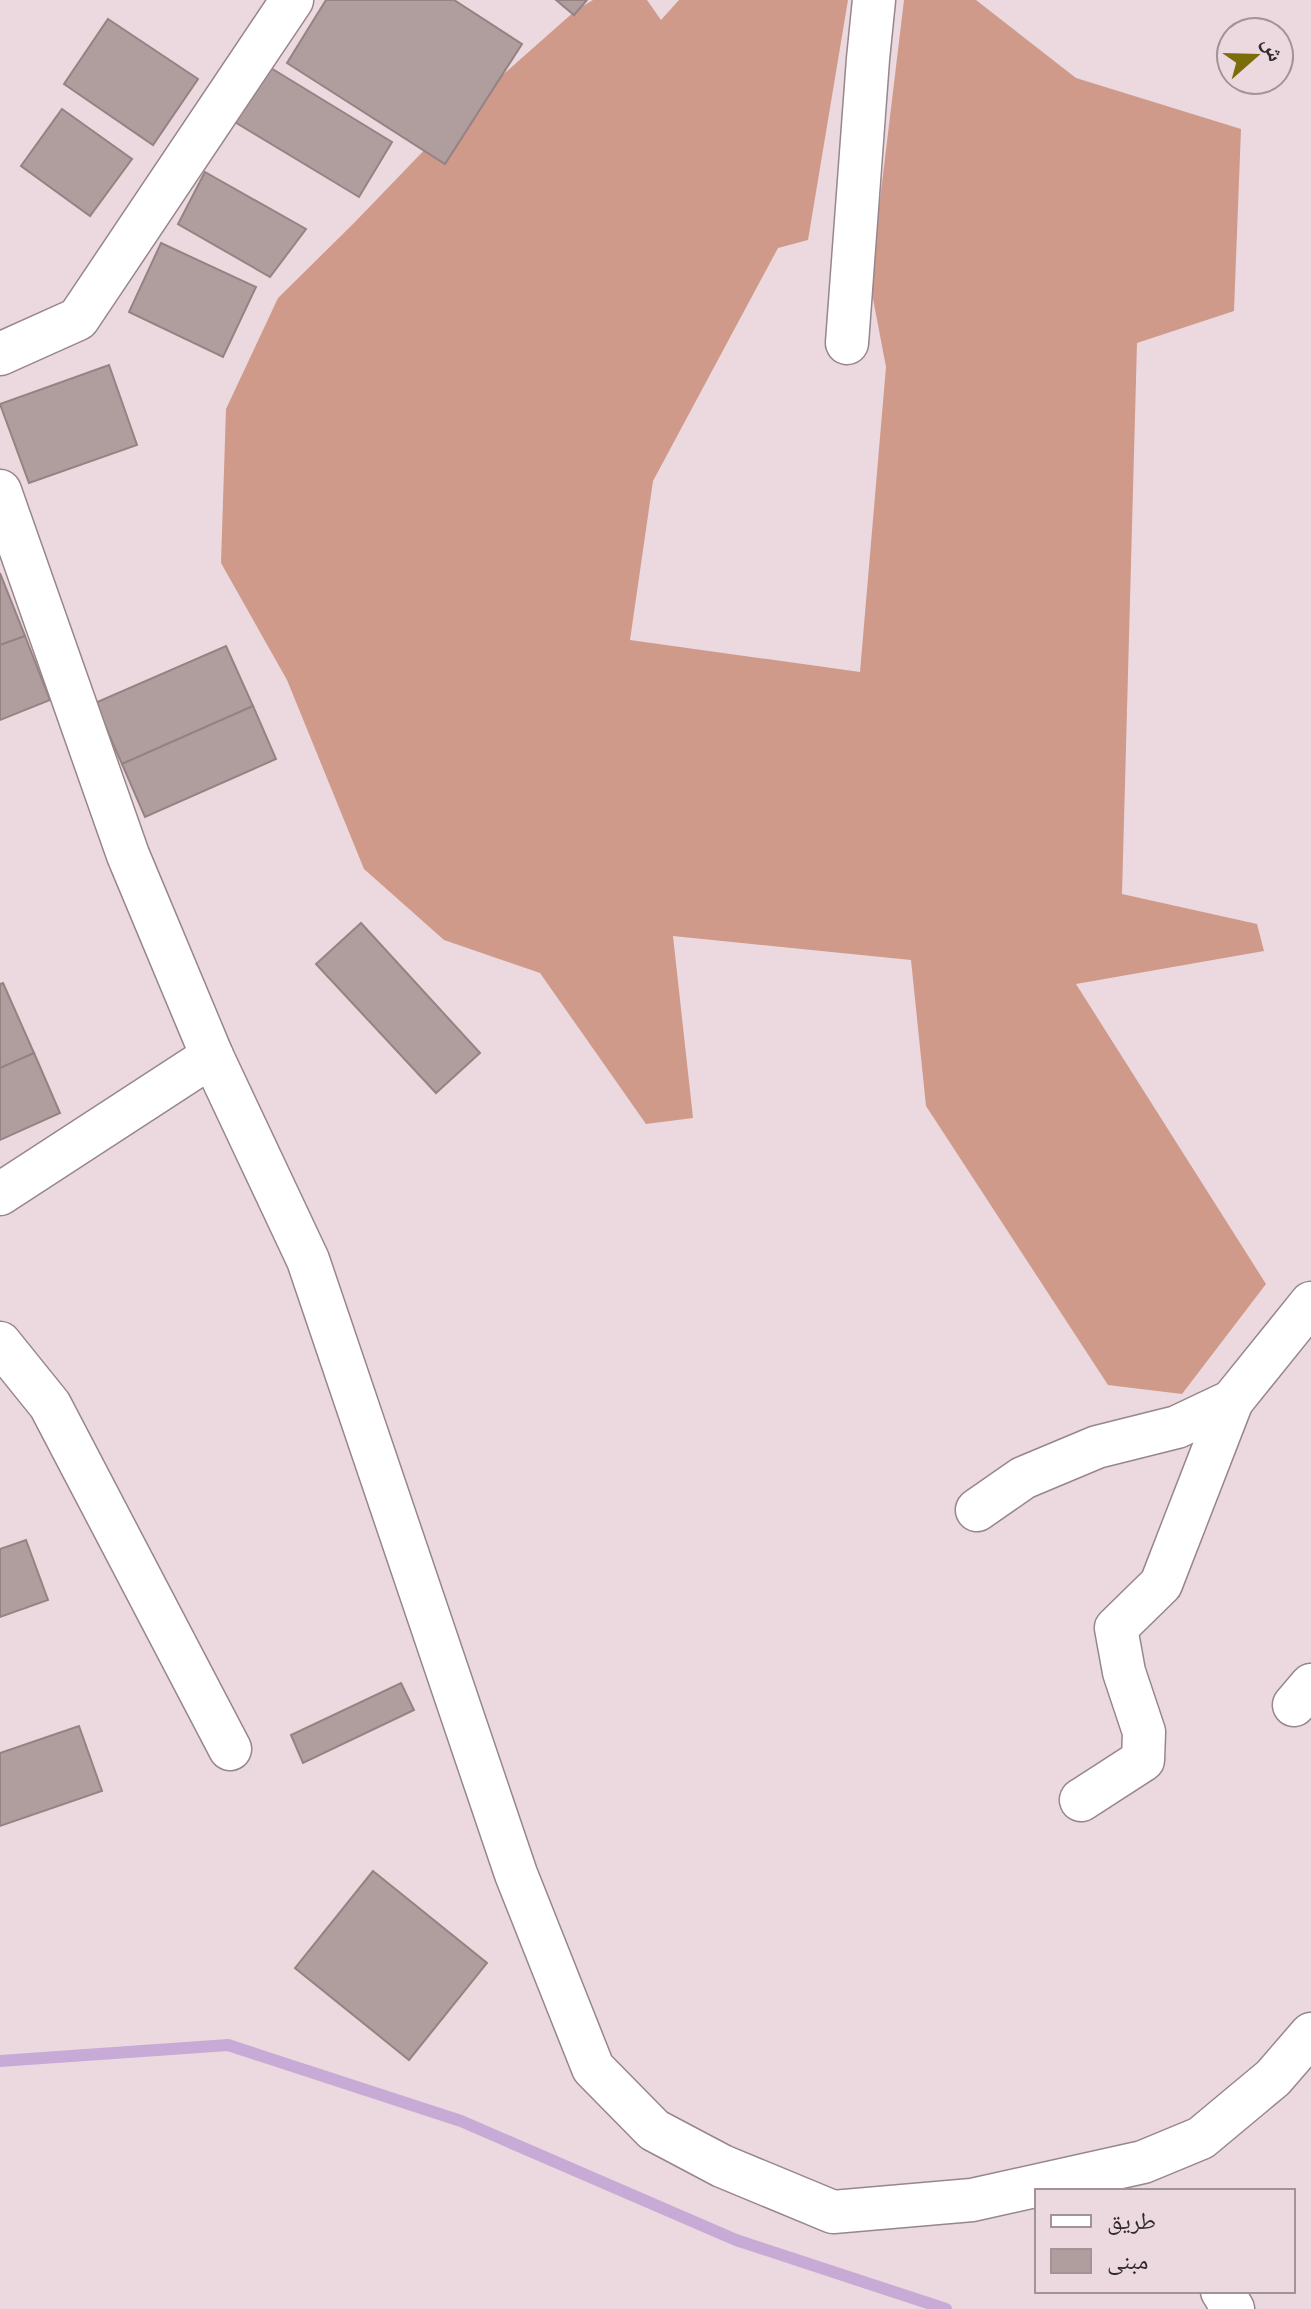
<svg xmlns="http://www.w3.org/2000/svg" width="1311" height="2309" font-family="Poppins,'Noto Naskh Arabic',sans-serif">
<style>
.forest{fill:#cf9a8a}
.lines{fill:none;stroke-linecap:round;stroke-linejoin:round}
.stream{stroke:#c8aad6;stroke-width:12}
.building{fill:#b09e9e;stroke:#958383;stroke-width:2}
.minor-casing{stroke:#97868b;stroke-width:45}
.minor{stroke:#fff;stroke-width:42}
</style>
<rect width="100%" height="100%" fill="#ebd9df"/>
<!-- forest -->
<polygon class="forest" points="593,0 647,0 661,20 679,0 848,0 808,240 778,248 653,481 630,640 860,672 886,367 870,283 904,0 976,0 1076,78 1241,129 1234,311 1137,343 1122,894 1257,924 1264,951 1076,984 1266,1284 1182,1394 1108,1385 926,1106 911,960 673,936 693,1118 646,1124 540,973 444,940 364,869 287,680 221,563 226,409 278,298 353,224 462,111 576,10"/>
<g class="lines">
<!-- stream -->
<polyline class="stream" points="0,2061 228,2045 461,2121 736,2240 946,2309"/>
</g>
<!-- building -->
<g class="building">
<polygon points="326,0 454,0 522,44 445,164 287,63"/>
<polygon points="556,0 587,0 574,15"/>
<polygon points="108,19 198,79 153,145 64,84"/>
<polygon points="266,65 392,142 359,197 233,121"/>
<polygon points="62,109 132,159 90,216 21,166"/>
<polygon points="205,172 306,229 270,277 178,224"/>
<polygon points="161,243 256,287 223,357 129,312"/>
<polygon points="109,365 137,445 29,483 0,404"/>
<polygon points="0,573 25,636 0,645"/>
<polygon points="25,636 50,700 0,720 0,645"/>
<polygon points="226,646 253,706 122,764 95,703"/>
<polygon points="253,706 276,759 145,817 122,764"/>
<polygon points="361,923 480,1053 436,1093 316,964"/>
<polygon points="3,983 34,1053 0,1068 0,984"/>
<polygon points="34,1053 60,1113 0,1140 0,1068"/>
<polygon points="26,1540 48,1600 0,1617 0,1549"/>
<polygon points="401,1683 414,1710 303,1763 291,1735"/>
<polygon points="79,1726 102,1791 0,1826 0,1753"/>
<polygon points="373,1871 487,1963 409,2060 295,1968"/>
</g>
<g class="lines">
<defs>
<g id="minor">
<polyline points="847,343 868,59 874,0"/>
<polyline points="0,354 78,319 292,0"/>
<polyline points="0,491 128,855 212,1056 308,1260 516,1874 593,2068 654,2130 722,2166 833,2212 972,2200 1143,2162 1201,2138 1273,2078 1311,2034"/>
<polyline points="0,1194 212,1056"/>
<polyline points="0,1343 50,1405 230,1749"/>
<polyline points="977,1510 1023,1478 1097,1447 1177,1427 1232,1401 1311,1303"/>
<polyline points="1294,1705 1311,1685"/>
<polyline points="1081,1800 1143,1760 1144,1732 1124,1672 1116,1628 1161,1584 1232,1401"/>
<polyline points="1222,2291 1233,2309"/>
</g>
</defs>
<!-- minor casing -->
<use href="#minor" class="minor-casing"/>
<!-- minor -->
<use href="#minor" class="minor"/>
</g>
<!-- legend -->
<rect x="1035" y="2189" width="260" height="104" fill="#ebd9df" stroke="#a19398" stroke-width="2"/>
<rect x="1051" y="2215" width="40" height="12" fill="#ffffff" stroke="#a19398" stroke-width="2"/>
<text x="1107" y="2229" font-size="24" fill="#322b2d">طريق</text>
<rect x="1051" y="2249" width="40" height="24" fill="#b09e9e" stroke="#a19398" stroke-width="2"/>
<text x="1107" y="2269" font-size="24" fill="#322b2d">مبنى</text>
<!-- north arrow -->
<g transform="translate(1255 56) rotate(70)"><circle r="38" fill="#ebd9df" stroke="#a19398" stroke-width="2"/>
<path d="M0-6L14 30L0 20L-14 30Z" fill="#7b6e0a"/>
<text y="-12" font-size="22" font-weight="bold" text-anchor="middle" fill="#322b2d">ش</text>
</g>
</svg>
